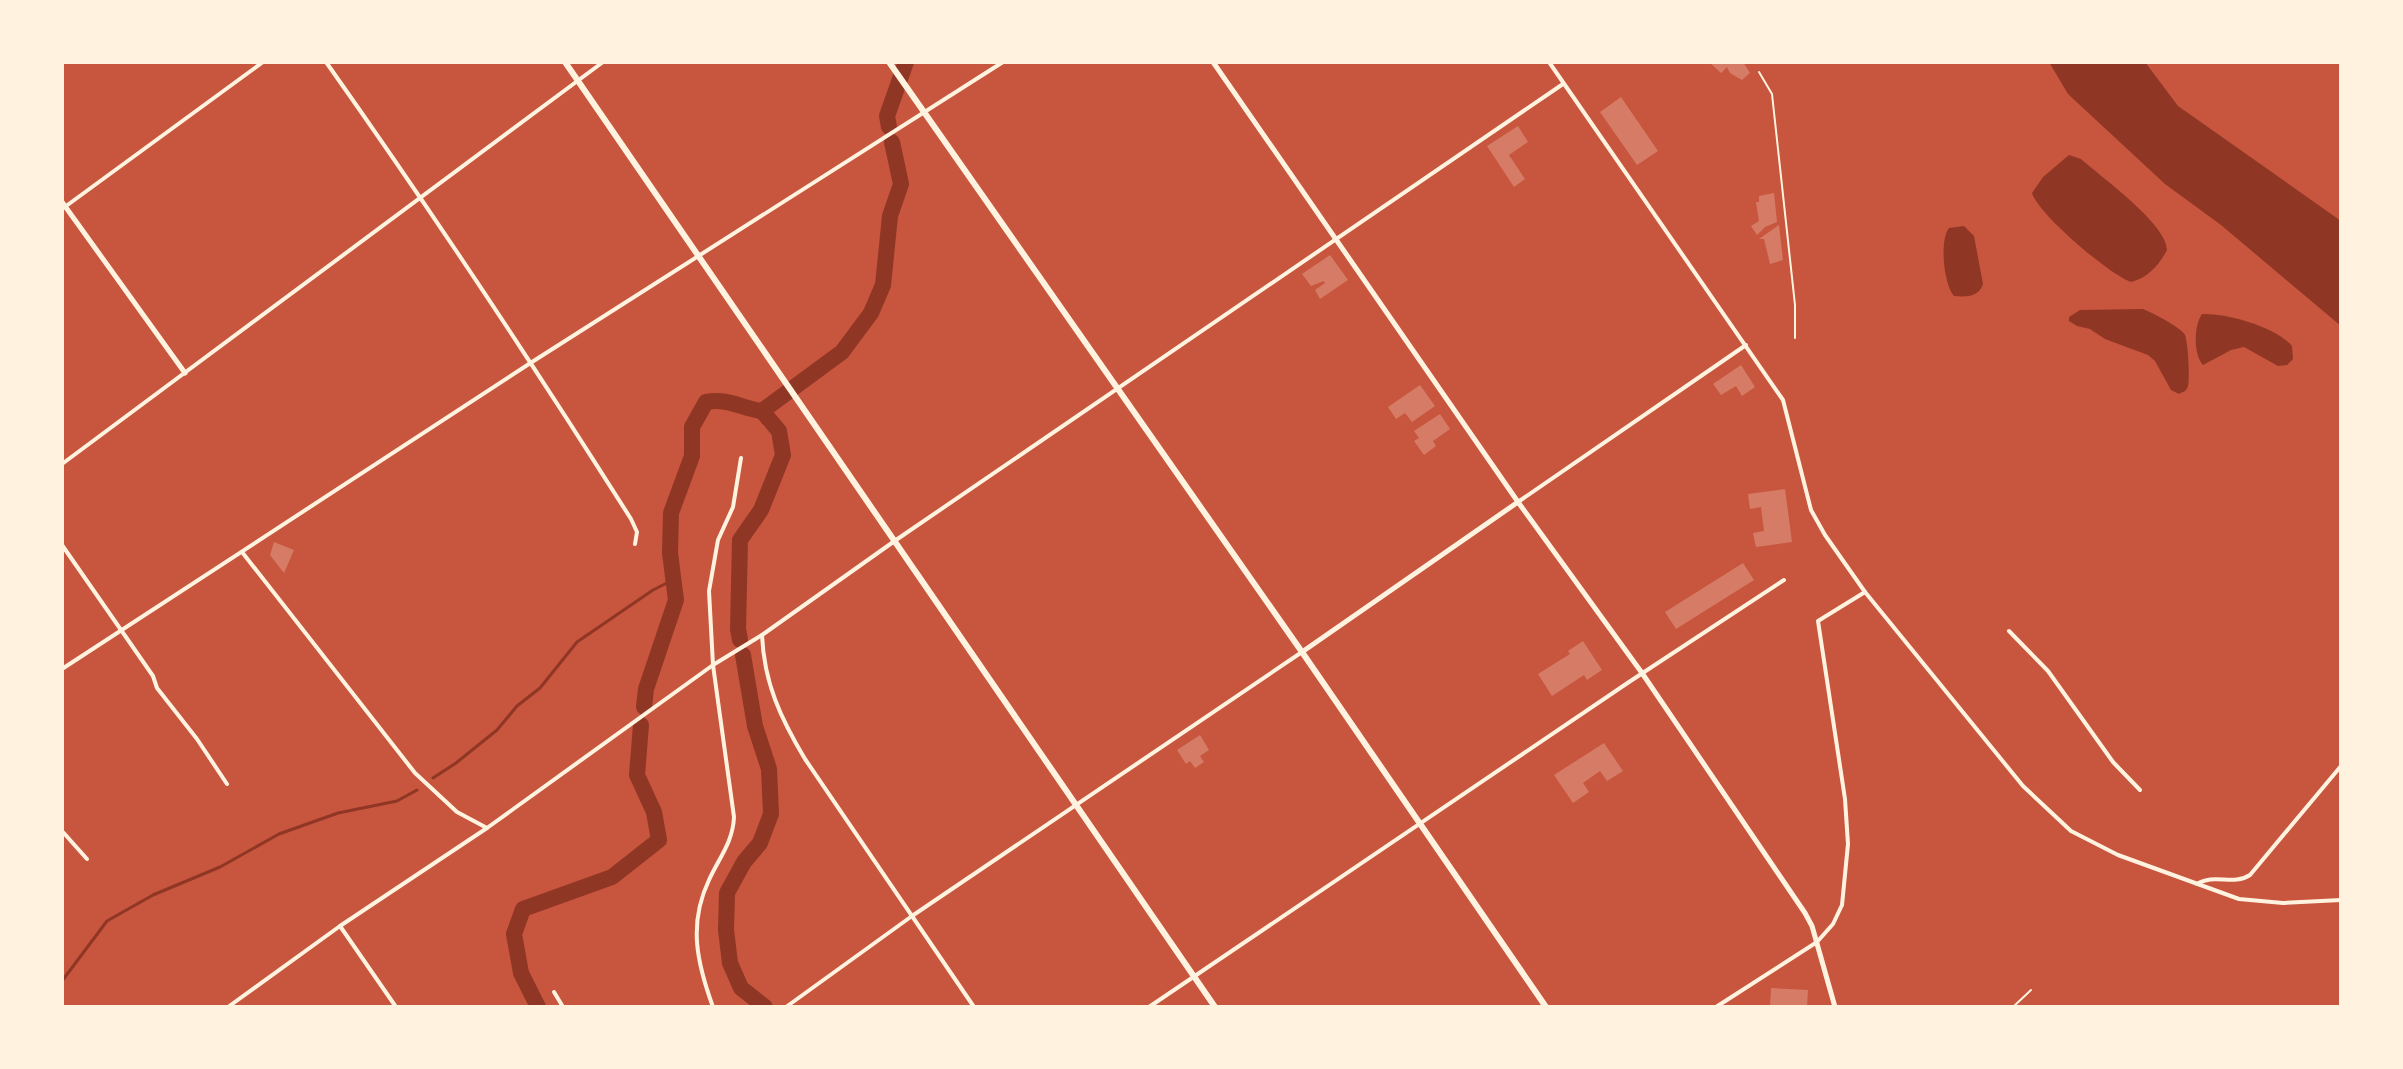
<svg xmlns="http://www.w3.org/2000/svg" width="2403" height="1069" font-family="Helvetica,sans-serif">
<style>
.water{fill:#8f3625}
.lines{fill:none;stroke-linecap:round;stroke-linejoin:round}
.stream{stroke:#8f3625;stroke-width:3}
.river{stroke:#8f3625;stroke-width:16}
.building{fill:#d67c66}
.path{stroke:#fff3e0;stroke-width:2}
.minor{stroke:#fff3e0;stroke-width:4}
.tertiary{stroke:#fff3e0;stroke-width:5}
.secondary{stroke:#fff3e0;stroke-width:6}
</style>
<rect width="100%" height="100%" fill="#c8553d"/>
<!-- water -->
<g class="water">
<polygon points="2049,62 2145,62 2178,106 2341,221 2341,326 2221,225 2165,184 2068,94"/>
<path d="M2069 155 2081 159C2101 177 2167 224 2167 250 2159 265 2148 278 2131 282 2110 275 2038 214 2032 193L2043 177Z"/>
<path d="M1964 226 1974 236 1983 284C1979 297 1966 297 1954 296 1944 285 1939 241 1949 228Z"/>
<path d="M2143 309C2151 312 2182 328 2185 335 2188 343 2190 378 2188 386 2186 392 2184 391 2179 394L2171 390 2155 361 2148 355 2105 339 2090 329 2077 326 2069 321V317L2080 310Z"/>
<path d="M2202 314C2227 313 2276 327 2292 346L2293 359 2287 365 2278 366 2244 347 2231 350 2203 365C2193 354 2194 325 2202 314Z"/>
</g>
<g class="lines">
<!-- stream -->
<g class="stream">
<polyline points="433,778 456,763 497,730 517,706 540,688 577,642 653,590 673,580"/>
<polyline points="62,981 107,921 153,895 220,867 279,834 338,813 397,801 417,790"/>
</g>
<!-- river -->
<g class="river">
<polyline points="889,127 887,116 906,62"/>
<polyline points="740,640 738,629 740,540 761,510 783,455 779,431 762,411"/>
<polyline points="743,655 755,726 769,769 771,814 760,843 744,862 727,893 726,930 730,963 741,988 765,1007"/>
<path d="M644 707 646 689 676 600 670 553 671 513 692 456V427L706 402C729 398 740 408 762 411L842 352 871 313 883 285 890 216 901 184 892 142"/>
<polyline points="538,1007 521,973 514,934 523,909 612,877 659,840 654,812 637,775 641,725"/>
</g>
</g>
<!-- building -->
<g class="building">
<polygon points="1709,62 1743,62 1750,73 1742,80 1730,73 1727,67 1721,73"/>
<polygon points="1621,97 1658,151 1637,165 1600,112"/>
<polygon points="1518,126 1528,142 1509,155 1525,179 1514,187 1487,146"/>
<polygon points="1774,193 1777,222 1765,227 1757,235 1751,226 1759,221 1756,202 1759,202 1759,196"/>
<polygon points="1779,225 1783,260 1770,264 1764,239 1759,239"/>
<polygon points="1330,255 1348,280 1320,299 1315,290 1325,283 1324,281 1311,286 1302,274"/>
<polygon points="1741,365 1755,387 1742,396 1736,386 1721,395 1713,384"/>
<polygon points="1420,385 1435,406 1412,422 1405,413 1396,419 1388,407"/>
<polygon points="1440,414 1450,429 1433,441 1436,446 1424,455 1414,441 1419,438 1414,431"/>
<polygon points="1785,489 1792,542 1756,547 1753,533 1764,531 1761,507 1750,509 1748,494"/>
<polygon points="274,542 294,550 284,573 270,555"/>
<polygon points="1743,563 1754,580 1676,629 1665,612"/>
<polygon points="1583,641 1602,670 1587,680 1584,675 1552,696 1538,674 1570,654 1568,651"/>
<polygon points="1200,735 1209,750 1200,756 1204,762 1195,768 1190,761 1186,764 1177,750"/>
<polygon points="1604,743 1623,771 1607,781 1600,771 1583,783 1589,792 1573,803 1554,775"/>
<polygon points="1771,988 1808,990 1807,1007 1770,1007"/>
</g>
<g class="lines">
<!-- path -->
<g class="path">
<polyline points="1759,72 1772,94 1795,305 1795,338"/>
<polyline points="2013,1007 2031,990"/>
</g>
<!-- minor -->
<g class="minor">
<path d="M326 62C432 212 533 364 631 519L637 532 635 544"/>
<polyline points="1549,62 1783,400 1811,510 1825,535 1865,592 1818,621 1845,799 1848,844 1842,905 1833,924 1817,942 1716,1007"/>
<polyline points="62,209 263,62"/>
<polyline points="62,464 603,62"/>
<polyline points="1518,502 1746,345"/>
<polyline points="62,545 153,676 157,688 197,739 227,784"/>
<polyline points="242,552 415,773 457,812 487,828"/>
<polyline points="1865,592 2023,786 2071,831 2118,855 2239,899 2283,903 2341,900"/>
<polyline points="2009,631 2048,671 2113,762 2140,790"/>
<path d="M762 635C764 683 781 719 805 759L974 1007"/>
<polyline points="62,669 532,362 1003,62"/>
<polyline points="62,831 87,859"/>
<path d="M2197 884C2214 873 2233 886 2250 875L2341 766"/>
<polyline points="340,926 396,1007"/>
<polyline points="554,992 563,1007"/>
<polyline points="228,1007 340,926 487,828 713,665 762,635 896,540 1563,84"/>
<path d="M713 1007C697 963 688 924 709 880 719 858 733 842 734 817L713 665 709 591 718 540 733 507 741 458"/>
<polyline points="786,1007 912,916 1302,652"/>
<polyline points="1149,1007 1629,682 1784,580"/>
</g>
<!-- tertiary -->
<g class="tertiary">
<polyline points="1213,62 1518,502 1642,673 1805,913 1812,926 1835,1007"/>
<polyline points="62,202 185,373"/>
<polyline points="1302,652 1518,502"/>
</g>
<!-- secondary -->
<g class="secondary">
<polyline points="565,62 1215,1007"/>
<polyline points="889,62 1302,652 1546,1007"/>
</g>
</g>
<!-- border -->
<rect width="2403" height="1069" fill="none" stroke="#fff3e0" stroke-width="128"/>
</svg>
